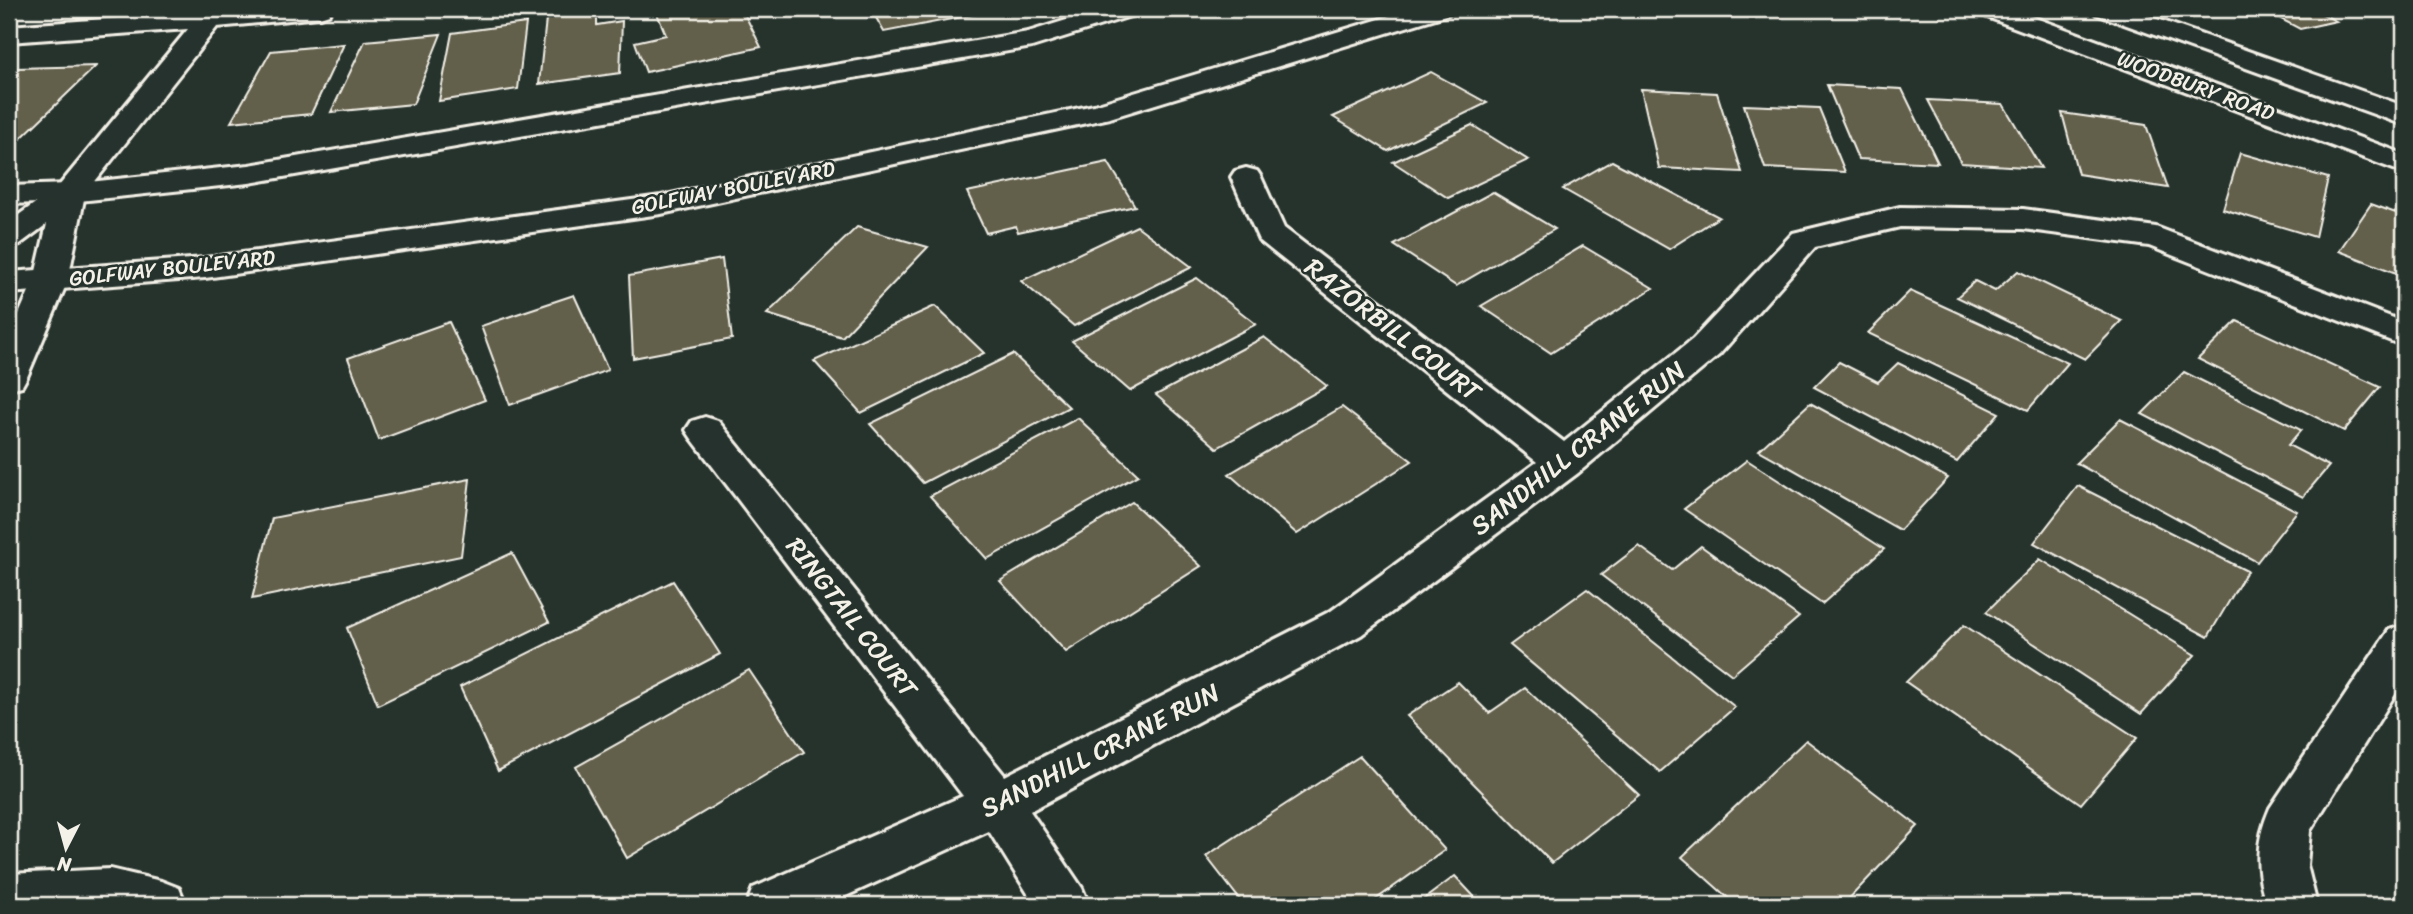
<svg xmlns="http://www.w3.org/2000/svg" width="2413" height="914" font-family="Sriracha,sans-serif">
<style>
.building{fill:#625f4c;stroke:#f4f1e8;stroke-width:2}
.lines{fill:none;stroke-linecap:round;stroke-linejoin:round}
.street-casing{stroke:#f4f1e8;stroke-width:6}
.secondary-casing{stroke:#f4f1e8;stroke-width:6}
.street{fill:#26332d;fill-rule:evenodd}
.secondary{fill:#26332d;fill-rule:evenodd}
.labels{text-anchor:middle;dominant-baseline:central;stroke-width:5;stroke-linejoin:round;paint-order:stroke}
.far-street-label{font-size:21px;fill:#f4f1e8;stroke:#26332d}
.street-label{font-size:26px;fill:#f4f1e8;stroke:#26332d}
</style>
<rect width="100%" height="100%" fill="#26332d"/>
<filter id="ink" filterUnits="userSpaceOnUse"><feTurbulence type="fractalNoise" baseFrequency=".0143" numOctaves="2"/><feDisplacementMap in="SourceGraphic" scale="14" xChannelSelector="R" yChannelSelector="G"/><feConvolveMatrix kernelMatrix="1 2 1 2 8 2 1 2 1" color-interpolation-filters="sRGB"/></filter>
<g filter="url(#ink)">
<!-- building -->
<g class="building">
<polygon points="655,9 742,9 761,47 646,72 635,42 666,35"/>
<polygon points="892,9 1004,9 884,32 874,14"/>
<polygon points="2262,9 2316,9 2313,9 2336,21 2300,29"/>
<polygon points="597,12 597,25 622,21 620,73 539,84 546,19"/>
<polygon points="526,23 518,89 439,101 452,33"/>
<polygon points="441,34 413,104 331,112 365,41"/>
<polygon points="344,44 311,114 231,122 271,51"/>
<polygon points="96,66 17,142 9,143 9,75 16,68"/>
<polygon points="1431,72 1487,103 1388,151 1333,117"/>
<polygon points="1827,85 1902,89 1938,163 1858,159"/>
<polygon points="1641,89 1717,93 1742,172 1659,168"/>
<polygon points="1928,100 2003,104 2041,168 1961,163"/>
<polygon points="1744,105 1819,108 1845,172 1765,168"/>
<polygon points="2062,113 2146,125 2168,188 2078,174"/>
<polygon points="1472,125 1528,160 1448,198 1393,162"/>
<polygon points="2240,153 2328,178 2315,237 2223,209"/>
<polygon points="1612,161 1719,217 1669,249 1563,189"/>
<polygon points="1108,162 1135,206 1018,232 1016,226 986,233 967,192"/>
<polygon points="1493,192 1555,229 1456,286 1394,245"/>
<polygon points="2371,204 2404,216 2404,276 2339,251"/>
<polygon points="1137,226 1192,267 1074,326 1021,281"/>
<polygon points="857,227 928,247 842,337 767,314"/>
<polygon points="1583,246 1653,288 1551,353 1481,306"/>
<polygon points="722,259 732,339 633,358 629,276"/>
<polygon points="2018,271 2122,321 2085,359 1957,297 1975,281 1995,291"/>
<polygon points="1197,278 1256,324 1130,391 1072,341"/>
<polygon points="1910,291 2068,363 2028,410 1868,333"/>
<polygon points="574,295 608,370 510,405 481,326"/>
<polygon points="935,306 984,353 861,413 814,361"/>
<polygon points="2237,321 2380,387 2344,431 2198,359"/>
<polygon points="449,322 485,400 379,440 348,358"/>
<polygon points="1264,337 1327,386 1217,448 1156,395"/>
<polygon points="1013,354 1069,407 923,483 870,424"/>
<polygon points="1839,362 1878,382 1898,363 1999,413 1957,462 1814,387"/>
<polygon points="2184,372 2301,430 2288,445 2329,466 2303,497 2142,414"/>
<polygon points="1810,403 1948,478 1900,530 1759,450"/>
<polygon points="1342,407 1412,461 1297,534 1229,474"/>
<polygon points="1078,418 1138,475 987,559 930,496"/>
<polygon points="2120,419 2297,511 2257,562 2076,463"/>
<polygon points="1747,460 1884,549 1822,604 1684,509"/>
<polygon points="470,479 461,556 252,599 272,518"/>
<polygon points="2078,486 2247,571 2208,637 2034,543"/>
<polygon points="1132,502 1201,566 1066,652 1000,581"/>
<polygon points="1639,546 1672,570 1701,546 1799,617 1732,675 1601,575"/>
<polygon points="512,553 549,622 378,705 347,628"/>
<polygon points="2040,559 2195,655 2141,714 1986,612"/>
<polygon points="673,581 720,654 498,771 460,687"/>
<polygon points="1587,589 1735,707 1660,772 1510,645"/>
<polygon points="1964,625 2137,738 2081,804 1906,682"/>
<polygon points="749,670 804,752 627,858 576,767"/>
<polygon points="1458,682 1489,713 1525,688 1639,795 1552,863 1407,716"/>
<polygon points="1806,740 1918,826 1843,905 1736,905 1682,857"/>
<polygon points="1360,756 1445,850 1368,905 1244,905 1206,856"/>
<polygon points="1455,876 1482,905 1416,905"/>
</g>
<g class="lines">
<defs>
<g id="street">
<polygon points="243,9 333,9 329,14 320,17 217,27 85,194 68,280 27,377 22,386 9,389 9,337 34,280 47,224 20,244 9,247 9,222 59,186 188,29 9,42 9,26"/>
<polygon points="1246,168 1257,171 1261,177 1284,228 1564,442 1693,339 1793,233 1900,207 2023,209 2156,227 2404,322 2404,346 2149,246 2023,229 1900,227 1815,247 1719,355 1578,473 1361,635 1030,811 1082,888 1089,905 1035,905 989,831 826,905 746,905 753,888 963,796 692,439 686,430 692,421 705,417 718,421 1005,776 1331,611 1537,462 1259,240 1231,177 1235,171"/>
<path d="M2404 625V680L2310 831 2307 865 2317 905H2267C2255 871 2255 842 2270 808L2389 630Z"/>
<polygon points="110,869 161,881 179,888 186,905 9,905 9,874"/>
</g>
<g id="secondary">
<polygon points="1102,9 1141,9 1137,14 1032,47 249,183 70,202 9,204 9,186 70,184 249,165 1028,32"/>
<polygon points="1413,9 1453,9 1449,14 1110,118 661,214 205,278 9,293 9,272 205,258 661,196 1094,105"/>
<polygon points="1975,9 2011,9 2404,154 2404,173 1979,14"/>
<polygon points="2092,9 2129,9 2404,106 2404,125 2096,14"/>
</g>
</defs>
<!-- street casing -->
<use href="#street" class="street-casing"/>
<!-- secondary casing -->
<use href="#secondary" class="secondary-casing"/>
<!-- street -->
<use href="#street" class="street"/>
<!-- secondary -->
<use href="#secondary" class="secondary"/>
</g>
</g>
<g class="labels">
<!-- far-street labels -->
<g class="far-street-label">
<text transform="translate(2196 86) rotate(20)">WOODBURY ROAD</text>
<text transform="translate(733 188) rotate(-11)">GOLFWAY BOULEVARD</text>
<text transform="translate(172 268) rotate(-6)">GOLFWAY BOULEVARD</text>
</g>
<!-- street labels -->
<g class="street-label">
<text transform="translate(1393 329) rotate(38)">RAZORBILL COURT</text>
<text transform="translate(1578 448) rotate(-38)">SANDHILL CRANE RUN</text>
<text transform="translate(852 617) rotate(52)">RINGTAIL COURT</text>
<text transform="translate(1100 750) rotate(-27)">SANDHILL CRANE RUN</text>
</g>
</g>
<!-- margin -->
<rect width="2413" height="914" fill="none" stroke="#26332d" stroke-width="35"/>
<rect x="18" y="18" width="2378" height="879" fill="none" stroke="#f4f1e8" stroke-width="2.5" filter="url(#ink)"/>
<!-- north arrow -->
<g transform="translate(66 848) rotate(186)" stroke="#26332d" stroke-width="5" paint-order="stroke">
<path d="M0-5L12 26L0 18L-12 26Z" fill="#f4f1e8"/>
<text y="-10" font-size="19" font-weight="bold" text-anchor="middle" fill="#f4f1e8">N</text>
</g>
</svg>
